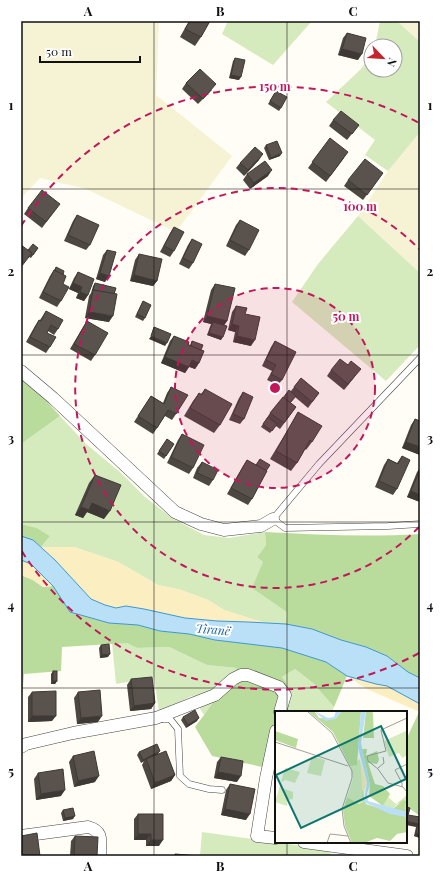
<svg xmlns="http://www.w3.org/2000/svg" width="441" height="877" font-family="'Playfair Display',serif">
<style>
.farmland{fill:#f6f3d4}
.green{fill:#d5ebbd}
.forest{fill:#b9dc9c}
.sand{fill:#fbeec1}
.water{fill:#b9e0f7;stroke:#3f96cf}
.lines{fill:none;stroke-linecap:round;stroke-linejoin:round}
.lane-casing{stroke:#444;stroke-width:7}
.street-casing{stroke:#444;stroke-width:13}
.lane{stroke:#fff;stroke-width:6}
.street{stroke:#fff;stroke-width:12}
.wall{fill:#4d4742}
.shaded-wall{fill:#3f3936}
.building{fill:#5a524d;stroke:#3f3936}
.grid{fill:none;stroke:#111;stroke-width:1;stroke-opacity:0.55}
.ring{fill:none;stroke:#c2185b;stroke-width:2;stroke-dasharray:7 5}
.labels{text-anchor:middle;dominant-baseline:central;stroke-width:4;stroke-linejoin:round;paint-order:stroke}
.water-label{font-size:12px;font-style:italic;fill:#1768a6;stroke:#fff}
.inset-road{fill:none;stroke:#a09f9a;stroke-width:1}
.view{fill:#0f766e;fill-opacity:0.15;stroke:#0f766e;stroke-width:2}
.inset-edge{fill:none;stroke:#111;stroke-width:2}
.centre{fill:#c2185b;stroke:#fff;stroke-width:2}
.ring-label{font-size:12px;text-anchor:middle;font-weight:bold;fill:#c2185b;stroke:#fff;stroke-width:4;stroke-linejoin:round;paint-order:stroke}
.neatline{fill:none;stroke:#111;stroke-width:1.5}
.grid-label{font-size:13px;text-anchor:middle;font-weight:bold;fill:#111}
</style>
<rect width="100%" height="100%" fill="#fffdf5"/>
<!-- farmland -->
<g class="farmland">
<polygon points="21,21 159,21 156,95 232,156 176,232 86,189 40,178 21,198"/>
<polygon points="397,21 420,21 420,42"/>
<polygon points="420,132 420,271 419,272 358,216 388,171"/>
</g>
<!-- green -->
<g class="green">
<polygon points="228,21 312,21 273,65 222,34"/>
<polygon points="380,21 397,21 420,42 420,132 388,171 365,155 375,140 326,102 361,69 371,56 371,70 395,70 395,46 375,46"/>
<polygon points="358,216 420,273 420,345 386,381 292,302 318,264"/>
<polygon points="60,416 86,444 120,472 145,497 172,518 204,535 229,538 265,532 266,545 257,557 263,562 287,612 286,624 265,623 224,610 208,600 181,590 158,585 118,562 74,547 41,547 50,536 37,528 21,524 21,444"/>
<polygon points="112,643 127,643 137,648 169,647 207,665 237,668 204,715 192,696 159,712 154,677 116,684"/>
<polygon points="295,669 313,683 334,707 332,712 288,712 290,700 282,677"/>
<polygon points="202,832 331,850 330,856 200,856"/>
</g>
<!-- forest -->
<g class="forest">
<polygon points="21,378 41,395 60,416 21,444"/>
<polygon points="21,524 37,528 50,536 41,547 33,540 21,536"/>
<path d="M265 532C317 535 369 537 420 534V678L408 672 387 656 366 647 341 640 312 629 286 624 287 612 252 588 263 562 257 557 266 545Z"/>
<polygon points="21,575 33,580 43,587 53,586 70,612 109,623 138,625 160,631 189,634 215,640 282,648 326,662 347,676 334,707 313,683 295,669 282,677 289,688 290,700 288,712 276,712 276,770 212,756 195,727 204,715 237,668 207,665 169,647 137,648 127,643 62,647 61,671 24,674 22,697 21,697"/>
<polygon points="419,712 420,712 420,816 406,806 406,740"/>
</g>
<!-- sand -->
<g class="sand">
<polygon points="41,547 74,547 118,562 158,585 181,590 208,600 224,610 265,623 217,621 185,618 126,606 116,608 105,605 91,599 55,560"/>
<polygon points="21,560 31,564 53,586 43,587 33,580 21,575"/>
<polygon points="347,676 376,684 387,686 420,704 420,712 367,689"/>
</g>
<!-- water -->
<polygon class="water" points="21,536 33,540 55,560 91,599 105,605 116,608 126,606 144,609 185,618 217,621 248,622 286,624 312,629 341,640 366,647 387,656 408,672 420,678 420,704 387,686 376,684 347,676 326,662 282,648 215,640 189,634 160,631 138,625 109,623 70,612 53,586 31,564 21,560"/>
<g class="lines">
<defs>
<g id="lane">
<polyline points="420,358 319,464 273,519 285,528 388,526 420,524"/>
<polyline points="162,719 170,719 178,729 180,776 189,784 209,789 222,790"/>
</g>
<g id="street">
<polyline points="21,371 53,398 175,512 201,524 224,530 261,526 273,519"/>
<polyline points="276,731 266,778 257,836 276,838"/>
<polyline points="21,747 26,744 73,733 156,718 215,695 233,679 241,675 248,675 279,687 285,695 280,712"/>
<path d="M21 836 88 827C104 831 100 842 100 856"/>
<polyline points="304,842 407,856"/>
</g>
</defs>
<!-- lane casing -->
<use href="#lane" class="lane-casing"/>
<!-- street casing -->
<use href="#street" class="street-casing"/>
<!-- lane -->
<use href="#lane" class="lane"/>
<!-- street -->
<use href="#street" class="street"/>
</g>
<!-- wall -->
<g class="wall">
<polygon points="189,21 210,21 201,37 195,46 180,37"/>
<polygon points="347,33 358,60 338,55 343,38"/>
<polygon points="235,58 239,80 229,78 233,61"/>
<polygon points="186,83 212,90 198,104 182,89"/>
<polygon points="274,94 281,108 279,111 268,104"/>
<polygon points="333,120 359,125 347,140 329,126"/>
<polygon points="330,138 344,158 326,182 308,168"/>
<polygon points="266,145 280,156 269,160 264,148"/>
<polygon points="259,160 244,176 236,168 240,163"/>
<polygon points="383,173 363,200 344,186 348,180"/>
<polygon points="247,174 268,176 250,189 243,180"/>
<polygon points="28,208 56,209 42,228 24,214"/>
<polygon points="77,215 90,245 86,250 64,241 73,221"/>
<polygon points="240,220 249,250 245,256 226,246 236,225"/>
<polygon points="174,227 174,251 170,257 160,252 170,233"/>
<polygon points="192,239 193,263 189,269 179,264 188,245"/>
<polygon points="38,248 31,258 29,257 28,250"/>
<polygon points="107,250 105,282 96,279 103,255"/>
<polygon points="139,254 157,281 153,286 130,281 135,260"/>
<polygon points="56,267 63,275 63,284 61,301 57,307 39,298 50,276"/>
<polygon points="78,272 88,295 84,301 76,298 78,293 69,289 74,278"/>
<polygon points="95,283 109,322 85,318 89,296 91,293 93,286"/>
<polygon points="215,284 227,321 224,325 221,340 207,335 211,324 203,322 211,290"/>
<polygon points="143,301 145,318 143,321 135,317"/>
<polygon points="236,306 245,314 251,346 233,342 235,332 228,330 232,312"/>
<polygon points="46,311 58,329 54,335 48,331 47,333 50,347 46,353 26,342 35,326 39,320 40,320"/>
<polygon points="87,321 95,355 91,361 70,349 83,327"/>
<polygon points="174,336 190,345 192,341 201,350 199,363 195,369 189,367 185,373 161,363 170,341"/>
<polygon points="275,341 282,380 278,385 267,380 272,371 262,366 271,347"/>
<polygon points="331,370 356,375 344,390 327,376"/>
<polygon points="301,378 319,393 308,408 295,397 290,403 296,407 280,429 276,426 270,433 261,427 270,413 283,398 291,391"/>
<polygon points="171,387 176,414 172,420 165,416 153,434 134,422 151,396 163,403 167,393"/>
<polygon points="205,389 220,425 214,433 184,416 193,401 199,393 201,394"/>
<polygon points="243,392 244,419 240,424 229,420 239,398"/>
<polygon points="298,412 312,442 306,450 305,449 297,463 291,471 270,459 293,421"/>
<polygon points="415,419 420,421 420,455 402,448 411,425"/>
<polygon points="182,434 193,468 189,474 167,463 178,440"/>
<polygon points="167,439 174,444 164,459 157,454"/>
<polygon points="402,456 397,489 393,495 375,487 384,465 388,459 397,463"/>
<polygon points="260,459 266,471 252,499 248,505 227,494 243,466 247,460 256,465"/>
<polygon points="202,462 213,480 209,486 193,478 197,468"/>
<polygon points="420,468 420,502 407,497 417,472"/>
<polygon points="95,475 104,519 87,512 83,518 75,515 89,483"/>
<polygon points="101,645 108,657 100,658 99,648"/>
<polygon points="53,671 57,681 55,684 51,684 51,674"/>
<polygon points="131,679 155,703 151,709 130,711 127,685"/>
<polygon points="32,692 52,721 28,722 28,697"/>
<polygon points="78,692 98,722 77,724 74,698"/>
<polygon points="183,717 197,721 186,728 181,720"/>
<polygon points="139,752 158,754 175,775 171,781 151,789 142,765 144,761 141,763 137,755"/>
<polygon points="73,756 95,782 74,787 69,762"/>
<polygon points="221,757 237,782 214,778 217,762"/>
<polygon points="38,773 61,796 36,800 34,779"/>
<polygon points="230,784 246,820 221,815 226,790"/>
<polygon points="63,810 73,819 63,821 61,813"/>
<polygon points="138,814 159,846 146,846 146,840 134,840 134,819"/>
<polygon points="408,815 418,824 420,824 420,838 414,836 416,827"/>
<polygon points="75,836 97,856 70,856 71,841"/>
</g>
<!-- shaded-wall -->
<g class="shaded-wall">
<polygon points="342,49 362,54 358,60 338,55"/>
<polygon points="231,75 241,77 239,80 229,78"/>
<polygon points="282,153 280,156 269,160 271,158"/>
<polygon points="263,154 259,160 244,176 248,170"/>
<polygon points="272,170 268,176 250,189 254,183"/>
<polygon points="100,273 109,276 105,282 96,279"/>
<polygon points="134,275 157,281 153,286 130,281"/>
<polygon points="73,283 82,287 78,293 69,289"/>
<polygon points="80,292 88,295 84,301 76,298"/>
<polygon points="89,312 113,316 109,322 85,318"/>
<polygon points="207,316 227,321 223,327 213,322 211,324 203,322"/>
<polygon points="232,324 239,326 235,332 228,330"/>
<polygon points="209,333 223,337 221,340 207,335"/>
<polygon points="151,336 167,343 165,346 149,339"/>
<polygon points="237,336 255,340 251,346 233,342"/>
<polygon points="165,357 189,367 185,373 161,363"/>
<polygon points="192,360 199,363 195,369 188,366"/>
<polygon points="361,369 356,375 344,390 348,384"/>
<polygon points="406,442 420,447 420,455 402,448"/>
<polygon points="411,491 420,495 420,502 407,497"/>
<polygon points="92,503 110,511 104,519 87,512 83,518 75,515 81,507"/>
<polygon points="110,654 108,657 100,658 102,655"/>
<polygon points="53,681 57,681 55,684 51,684"/>
<polygon points="155,703 151,709 130,711 134,706"/>
<polygon points="32,716 56,716 52,721 28,722"/>
<polygon points="102,716 98,722 77,724 81,718"/>
<polygon points="199,718 197,721 186,728 188,725"/>
<polygon points="160,751 158,754 146,759 144,761 141,763 143,760"/>
<polygon points="218,772 241,776 237,782 214,778"/>
<polygon points="175,775 171,781 151,789 155,783"/>
<polygon points="99,776 95,782 74,787 78,781"/>
<polygon points="65,790 61,796 36,800 41,794"/>
<polygon points="225,809 250,814 246,820 221,815"/>
<polygon points="75,816 73,819 63,821 65,818"/>
<polygon points="406,821 418,824 416,827 406,825"/>
<polygon points="416,833 420,834 420,838 414,836"/>
<polygon points="138,834 151,834 146,840 134,840"/>
<polygon points="151,840 163,840 159,846 146,846"/>
</g>
<!-- building -->
<g class="building">
<polygon points="190,21 210,21 201,37 185,29"/>
<polygon points="347,33 366,38 362,54 342,49"/>
<polygon points="235,58 245,60 241,77 231,75"/>
<polygon points="200,69 216,84 203,99 186,83"/>
<polygon points="276,91 287,97 281,108 270,101"/>
<polygon points="341,111 359,125 352,134 333,120"/>
<polygon points="330,138 348,152 330,176 312,162"/>
<polygon points="277,141 282,153 271,158 266,145"/>
<polygon points="255,147 263,154 248,170 240,163"/>
<polygon points="365,159 383,173 367,195 348,180"/>
<polygon points="265,161 272,170 254,183 247,174"/>
<polygon points="42,190 60,204 46,222 28,208"/>
<polygon points="77,215 99,225 90,245 68,235"/>
<polygon points="240,220 259,230 249,250 230,240"/>
<polygon points="174,227 184,232 174,251 164,246"/>
<polygon points="192,239 202,244 193,263 183,258"/>
<polygon points="33,244 38,248 33,255 31,254 32,253 28,250"/>
<polygon points="21,245 32,253 21,267"/>
<polygon points="107,250 116,252 109,276 100,273"/>
<polygon points="139,254 162,259 157,281 134,275"/>
<polygon points="56,267 64,271 63,275 55,271"/>
<polygon points="54,270 66,276 63,284 69,287 61,301 43,292"/>
<polygon points="78,272 94,279 88,295 80,292 82,287 73,283"/>
<polygon points="95,283 116,288 114,294 93,290"/>
<polygon points="215,284 235,288 227,321 207,316"/>
<polygon points="93,290 117,294 113,316 89,312"/>
<polygon points="143,301 151,305 145,318 137,314"/>
<polygon points="236,306 247,308 245,314 260,317 255,340 237,336 239,326 232,324"/>
<polygon points="46,311 63,320 58,329 51,325 47,333 56,337 50,347 30,337 39,320 41,321"/>
<polygon points="87,321 108,333 95,355 74,344"/>
<polygon points="213,322 227,326 223,337 209,333"/>
<polygon points="154,327 171,334 167,343 151,336"/>
<polygon points="174,336 189,342 188,345 204,351 199,363 192,360 189,367 165,357"/>
<polygon points="192,341 203,345 201,350 191,346"/>
<polygon points="275,341 296,352 282,380 271,374 276,365 266,360"/>
<polygon points="340,359 348,365 351,361 361,369 348,384 331,370"/>
<polygon points="301,378 319,393 312,402 294,387"/>
<polygon points="171,387 188,395 176,414 168,410 157,428 138,416 151,396 164,404"/>
<polygon points="205,389 232,404 220,425 190,408 199,393 202,395"/>
<polygon points="289,390 296,396 290,403 283,398"/>
<polygon points="243,392 253,397 244,419 233,414"/>
<polygon points="283,397 296,407 284,423 270,413"/>
<polygon points="298,412 322,426 312,442 310,440 297,463 276,451"/>
<polygon points="268,417 277,424 272,431 263,424"/>
<polygon points="415,419 420,421 420,447 406,442"/>
<polygon points="182,434 204,445 193,468 171,457"/>
<polygon points="167,439 174,444 166,456 159,451"/>
<polygon points="402,456 410,460 397,489 379,481 388,459 398,464"/>
<polygon points="260,459 270,465 266,471 256,465"/>
<polygon points="247,460 267,471 252,499 231,488"/>
<polygon points="202,462 218,470 213,480 197,473"/>
<polygon points="420,469 420,495 411,491"/>
<polygon points="95,475 121,485 110,511 92,503 89,510 81,507"/>
<polygon points="109,644 110,654 102,655 101,645"/>
<rect x="53" y="671" width="4" height="10"/>
<polygon points="152,677 155,703 134,706 131,679"/>
<polygon points="100,690 102,716 81,718 78,692"/>
<polygon points="56,691 56,716 32,716 32,692"/>
<polygon points="195,710 199,718 188,725 183,717"/>
<polygon points="157,744 160,751 143,760 139,752"/>
<polygon points="94,751 99,776 78,781 73,756"/>
<polygon points="166,751 175,775 155,783 146,759"/>
<polygon points="221,757 243,761 241,776 218,772"/>
<polygon points="63,769 65,790 41,794 38,773"/>
<polygon points="230,784 255,789 250,814 225,809"/>
<polygon points="406,807 410,808 408,815 420,817 419,824 406,821"/>
<polygon points="73,808 75,816 65,818 63,810"/>
<polygon points="138,814 163,814 163,840 151,840 151,834 138,834"/>
<polygon points="418,824 420,824 420,834 416,833"/>
<polygon points="37,833 40,856 21,856 21,836"/>
<polygon points="75,836 98,837 97,856 74,856"/>
<polygon points="175,854 198,856 175,856"/>
</g>
<!-- grid -->
<path class="grid" d="M154 21V856M287 21V712M21 189H420M21 355H420M21 522H420M21 688H420M287 842V856"/>
<!-- distance rings -->
<circle cx="275" cy="388" r="100" fill="#c2185b" fill-opacity=".12"/>
<g class="ring">
<circle cx="275" cy="388" r="100"/>
<path d="M419 527A200 200 0 1 1 419 249"/>
<path d="M419 653A301 301 0 0 1 21 550M21 226A301 301 0 0 1 419 123"/>
</g>
<g class="labels">
<!-- water labels -->
<g class="water-label">
<text transform="translate(213 629) rotate(5)">Tiranë</text>
</g>
</g>
<!-- overview -->
<g transform="translate(275 711)">
<rect width="132" height="132" fill="#fffdf5"/>
<path d="M131 20 132 44 127 47 124 42 114 46 109 30ZM37 45 50 49 46 65 32 62ZM85 48 89 81 88 91 84 93 72 86 78 67 75 55ZM10 57 25 61 20 72 11 69 6 71 7 77 18 81V88L12 89V95L0 91 6 71ZM132 84V99L123 92 118 98 108 95 113 86 121 93Z" fill="#d5ebbd"/>
<path d="M33 0H39L44 7 60 8 67 0H86L82 54 75 55 58 21ZM91 0H97L98 3 99 27H88ZM0 20 23 28 21 37 0 29ZM87 38H92L91 45 102 40 104 49 102 53 93 52 100 73 108 75 115 83 108 95 94 85 95 74ZM87 81 91 93 132 106V121L122 123 115 130 102 127 89 132H77L70 115 68 99 72 86 84 93 88 91ZM128 89 131 90 130 97 132 101 118 98Z" fill="#b9dc9c"/>
<path d="M86 50 92 71 89 81 87 78Z" fill="#fbeec1"/>
<path d="M39 0 53 7 59 6 61 0H67L60 8 51 10ZM86 0H91L86 32 95 74 92 82 93 90 132 101V106L115 103 89 91 92 71 83 37Z" fill="#b9e0f7"/>
<path class="inset-road" d="M32 0 57 22 77 60V67L67 98 69 115 76 132M132 7 106 19 111 40 92 45 93 50 103 58 113 72 128 76 132 81M0 31 73 55M103 57 109 52 108 46M127 76V72L120 59 132 53M52 132 55 123 73 125"/>
<path class="view" d="M106 15 131 68 26 117 1 64Z"/>
<rect width="132" height="132" class="inset-edge"/>
</g>
<circle cx="275" cy="388" r="6" class="centre"/>
<g class="ring-label">
<text x="275" y="91">150 m</text>
<text x="360" y="211">100 m</text>
<text x="346" y="321">50 m</text>
</g>
<!-- border -->
<rect width="441" height="877" fill="none" stroke="#ffffff" stroke-width="44"/>
<!-- north arrow -->
<g transform="translate(383 58) rotate(115)"><circle r="19" fill="#ffffff" stroke="#a0a0a0"/>
<path d="M0-3L7 15L0 10L-7 15Z" fill="#c4262e"/>
<text y="-6" font-size="11" font-weight="bold" text-anchor="middle" fill="#111111">N</text>
</g>
<!-- scale -->
<path d="M40 56v6h100v-6" fill="none" stroke="#111111" stroke-width="2"/>
<text x="46" y="56" font-size="12" fill="#111111" stroke="#ffffff" stroke-width="3" paint-order="stroke">50 m</text>
<rect x="22" y="22" width="397" height="833" class="neatline"/>
<g class="grid-label">
<text x="88" y="16">A</text>
<text x="220" y="16">B</text>
<text x="353" y="16">C</text>
<text x="11" y="110">1</text>
<text x="430" y="110">1</text>
<text x="11" y="276">2</text>
<text x="430" y="276">2</text>
<text x="11" y="443">3</text>
<text x="430" y="443">3</text>
<text x="11" y="610">4</text>
<text x="430" y="610">4</text>
<text x="11" y="776">5</text>
<text x="430" y="776">5</text>
<text x="88" y="871">A</text>
<text x="220" y="871">B</text>
<text x="353" y="871">C</text>
</g>
</svg>
